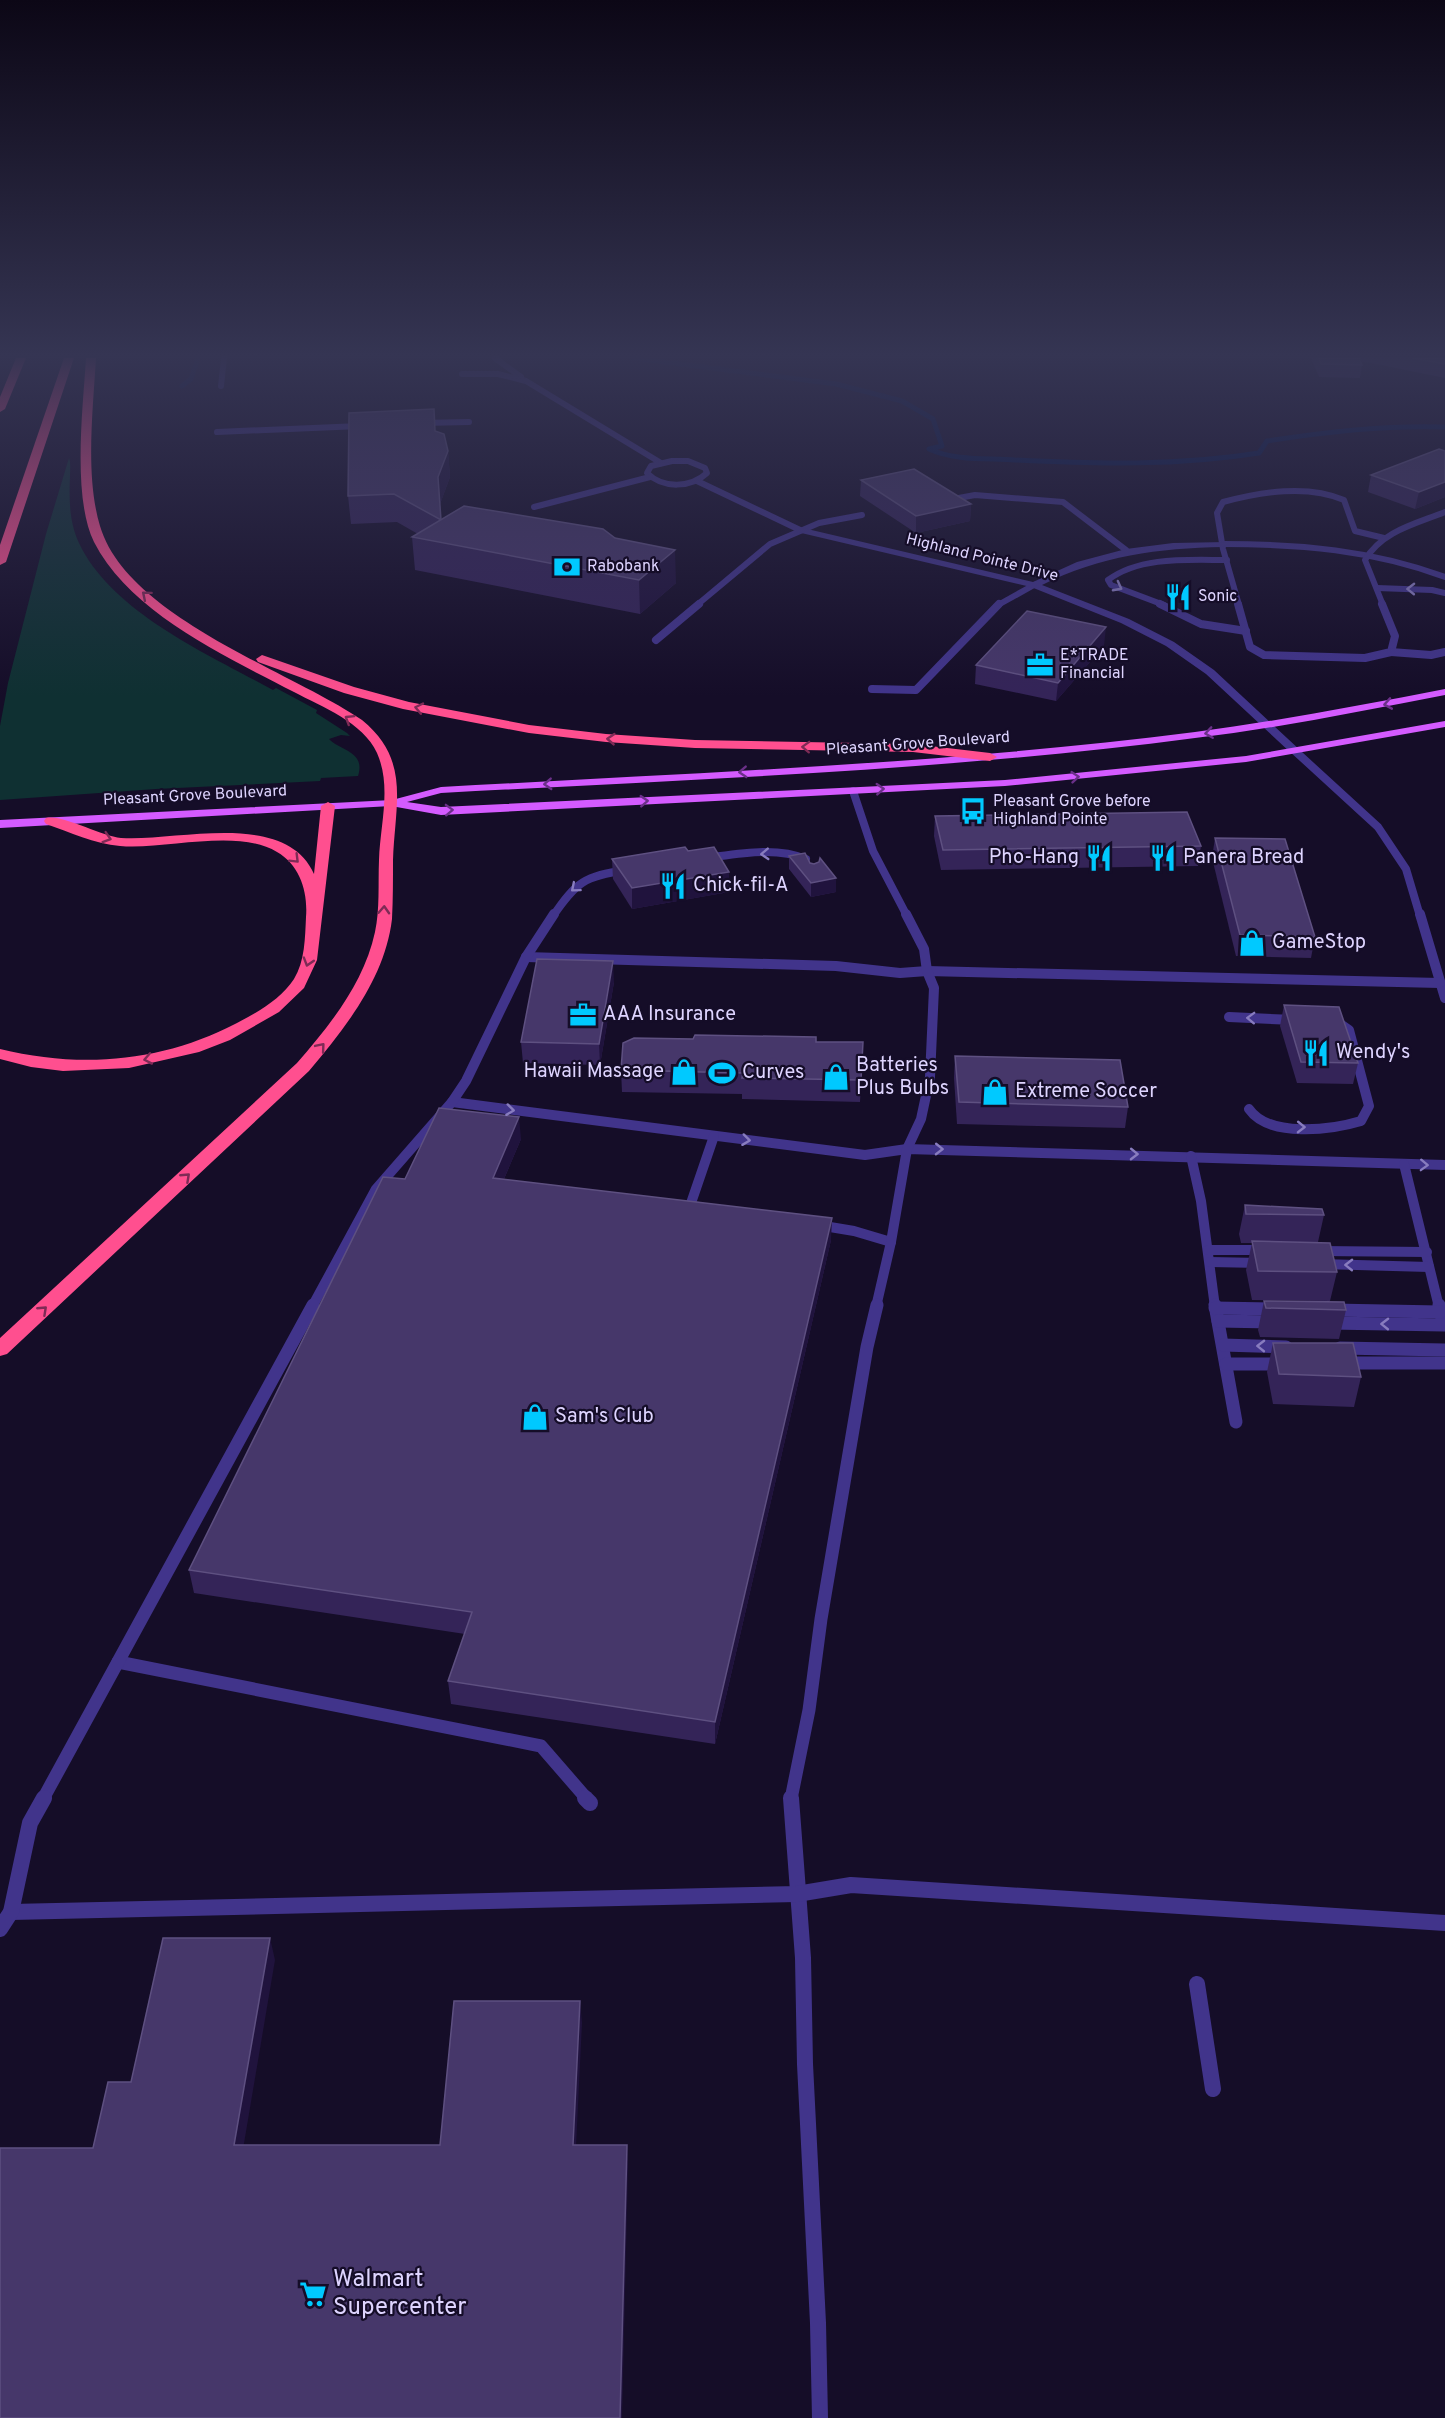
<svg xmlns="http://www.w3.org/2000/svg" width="1445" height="2418" font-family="Overpass,sans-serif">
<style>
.green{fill:#0f3032}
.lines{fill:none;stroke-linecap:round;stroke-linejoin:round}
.stream{stroke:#051649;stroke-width:5}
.service-far4{stroke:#41348b;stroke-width:6}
.service-far3{stroke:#41348b;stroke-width:8}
.service-far2{stroke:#41348b;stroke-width:10}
.service-far1{stroke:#41348b;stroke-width:13}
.service{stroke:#41348b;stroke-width:16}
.minor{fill:#41348b;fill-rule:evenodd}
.primary{fill:#d45bff;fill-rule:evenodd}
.motorway{fill:#ff4f8f;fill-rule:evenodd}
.wall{fill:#342458}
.shaded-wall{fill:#20133d}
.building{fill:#46376a;stroke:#5e5081;stroke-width:1.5}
.oneway{stroke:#887cbf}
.oneway2{stroke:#7e2b56}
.oneway3{stroke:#6b3089}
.labels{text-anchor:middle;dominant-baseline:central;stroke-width:4.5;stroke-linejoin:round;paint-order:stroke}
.far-street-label{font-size:16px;fill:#ded4ff;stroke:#150d28}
.far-poi-label{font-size:16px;fill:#ded4ff;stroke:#150d28;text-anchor:start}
.poi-label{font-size:20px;fill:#ded4ff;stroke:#150d28;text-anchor:start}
.near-poi-label{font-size:24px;fill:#ded4ff;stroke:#150d28;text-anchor:start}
</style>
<rect width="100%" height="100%" fill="#150d28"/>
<!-- green -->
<path class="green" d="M69 458C71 463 70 470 70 476 69 498 69 522 79 543 112 613 210 655 273 690L276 688 317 710 316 713 347 733 350 736 341 735 329 739C340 751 366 751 358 776L321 778 320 781 300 782 156 789 0 800V726L8 683 46 534Z"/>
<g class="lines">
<!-- stream -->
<g class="stream">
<path d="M634 358 836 384 902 401 933 419 942 446 929 449C955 461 987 458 1015 460 1097 464 1178 466 1259 453L1267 441C1326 432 1385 425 1445 427"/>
<polyline points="182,386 191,379 198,358"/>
</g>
<!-- service-far4 -->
<g class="service-far4">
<polyline points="495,358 521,377"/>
<polyline points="462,374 498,374 526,381 661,463"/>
<polyline points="221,386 224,358"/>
<polyline points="421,423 469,422"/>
<polyline points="217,432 360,426"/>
<path d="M672 461H688L705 468 707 473C691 488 663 489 647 473L651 466Z"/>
<polyline points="948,500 975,495 1063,502 1126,550"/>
<polyline points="534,507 650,477"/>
<path d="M1223 544C1300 544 1372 550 1445 577"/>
<polyline points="1377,588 1432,590 1445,593"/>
<polyline points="697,605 770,544 819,523 862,515"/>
<polyline points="998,605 1034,585"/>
<path d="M1164 605 1111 585 1108 580C1140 556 1189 560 1227 560"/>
<path d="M1239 605 1223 549 1217 513 1223 502C1261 492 1307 484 1344 500L1355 531 1384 538"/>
<path d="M1383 605 1365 560C1382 531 1415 524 1445 512"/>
</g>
<!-- service-far3 -->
<g class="service-far3">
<polyline points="1160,604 1201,624 1246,631"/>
<polyline points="1238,604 1250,647 1264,655 1365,658 1391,652 1395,636 1382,604"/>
<polyline points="656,640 699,604"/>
<polyline points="1391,652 1431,655 1445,652"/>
<polyline points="872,689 916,690 999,604"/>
<polyline points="1295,751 1378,827 1406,869 1420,916"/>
<polyline points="853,791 873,851 907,916"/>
<path d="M706 858C737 854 776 846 806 859"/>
<path d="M553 916C576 882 585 876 626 870"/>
</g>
<!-- service-far2 -->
<g class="service-far2">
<polyline points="1420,914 1445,998"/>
<polyline points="526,957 836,966 900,973 927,971 1440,983"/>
<polyline points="1229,1017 1294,1020"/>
<polyline points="452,1102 865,1155 907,1149 1445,1165"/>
<path d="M1249 1109C1269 1138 1331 1130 1361 1121L1369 1106 1349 1030 1336 1021"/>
<polyline points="1191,1156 1201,1201 1215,1307"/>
<polyline points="1404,1164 1439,1307"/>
<polyline points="699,1207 690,1206 714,1136"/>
<polyline points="818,1225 854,1231 891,1242"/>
<polyline points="1208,1250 1264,1250"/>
<polyline points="1319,1251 1427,1252"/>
<polyline points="1210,1262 1261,1263"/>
<polyline points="1321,1264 1429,1267"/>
<polyline points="312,1307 376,1189 452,1102 466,1081 526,957 554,914"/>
<polyline points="876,1307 891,1242 907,1149 921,1119 930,1077 934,988 927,971 924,949 906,914"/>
</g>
<!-- service-far1 -->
<g class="service-far1">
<polyline points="1215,1305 1236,1422"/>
<polyline points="1439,1305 1442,1318"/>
<polyline points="1215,1308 1275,1309"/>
<polyline points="1332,1310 1440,1312"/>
<polyline points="1218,1321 1273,1322"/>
<polyline points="1330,1323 1444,1325"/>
<polyline points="1223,1345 1286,1347"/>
<polyline points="1340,1348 1445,1350"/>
<polyline points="1346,1363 1445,1363"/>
<polyline points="1226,1364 1283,1364"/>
<polyline points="118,1662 541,1746 587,1799"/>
<polyline points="43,1799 313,1305"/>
<polyline points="791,1799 809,1710 821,1619 867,1347 877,1305"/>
</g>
<!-- service -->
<g class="service">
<polyline points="585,1798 590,1803"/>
<polyline points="791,1798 803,1958 805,2064 818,2323 820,2418"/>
<polyline points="11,1912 797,1894 851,1885 1445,1923"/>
<polyline points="0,1929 11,1912 30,1823 44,1798"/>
<polyline points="1197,1984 1213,2089"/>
</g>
<!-- minor -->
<path class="minor" d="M694 479H700L803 528 1033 582 1077 562 1126 549 1173 543 1226 542 1228 544 1223 547C1159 548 1100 556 1042 585L1129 619 1174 642 1214 670 1301 751 1295 754 1291 753 1206 674 1166 646 1121 623 1031 587 797 532 694 483Z"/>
<!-- primary -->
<path class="primary" d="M1445 689V695C1362 711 1279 728 1195 738 945 771 693 779 441 793L407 802 441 807 1005 780 1246 756 1445 721V727L1246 762 1005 786 441 815 391 806 0 828V820L392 800 441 787C693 773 945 764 1195 732 1279 721 1362 705 1445 689Z"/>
<!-- motorway -->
<g class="motorway">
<polygon points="16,358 26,358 5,409 0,412 0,397"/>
<polygon points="64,358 74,358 6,562 0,565 0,545"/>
<path d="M86 358H96C93 410 85 476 100 526 127 617 288 670 362 720 411 760 395 804 393 860 393 880 393 899 392 919 385 978 346 1027 309 1071L7 1354 0 1356V1338L297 1063C330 1025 364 983 375 932 380 909 378 884 379 860 380 825 392 787 377 753 363 722 322 707 294 692 227 657 130 613 94 542 72 497 83 408 86 358Z"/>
<polygon points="262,655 354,687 409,702 529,725 606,734 695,740 913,744 990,753 997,757 990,761 913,752 695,748 606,742 529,733 403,709 344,693 258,662 256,659"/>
<path d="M328 802 335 806 317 960 304 988 279 1012 230 1040 199 1052 129 1068 63 1071 31 1067 0 1059V1049C82 1069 162 1062 237 1023 258 1012 281 999 294 979 305 961 305 938 306 917 308 892 300 865 277 852 237 828 165 850 120 846 94 844 70 832 46 824L44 821 46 818C62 814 101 836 121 838 176 842 285 809 314 874L321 806Z"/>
</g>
</g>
<!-- wall -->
<g class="wall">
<polygon points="1311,358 1445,358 1445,378 1361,361 1362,365 1360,378 1319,377"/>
<polygon points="436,431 448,451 450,477 440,504 441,520 676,583 640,614 415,570 412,537 418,534 397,522 351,524 348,496"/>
<polygon points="1445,451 1445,497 1415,509 1368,492 1371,475"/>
<polygon points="861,480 971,504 970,521 916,533 860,496"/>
<polygon points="1104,646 1056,701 975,684 976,665"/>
<polygon points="935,816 1201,846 1198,866 941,870 934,836"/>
<polygon points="1215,838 1315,937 1311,958 1236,956 1212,858"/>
<polygon points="688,851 729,892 632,909 613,879 612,859"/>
<polygon points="789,856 810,863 836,892 811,897 789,869"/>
<polygon points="614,982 600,1065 523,1063 521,1042"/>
<polygon points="1284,1005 1358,1063 1353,1084 1297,1083 1280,1026"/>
<polygon points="816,1042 862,1064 860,1102 742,1099 742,1094 622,1092 621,1070"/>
<polygon points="955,1056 1128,1107 1125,1128 957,1124 954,1078"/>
<polygon points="521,1139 504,1179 831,1240 715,1744 451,1704 448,1681 465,1634 194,1593 189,1570 405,1179"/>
<polygon points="1245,1205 1324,1215 1318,1242 1337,1272 1330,1301 1252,1300 1246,1270 1252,1243 1241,1243 1239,1234"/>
<polygon points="1264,1301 1346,1310 1339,1339 1260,1337 1258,1330"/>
<polygon points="1273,1343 1361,1377 1354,1407 1273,1404 1267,1372"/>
</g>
<!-- shaded-wall -->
<g class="shaded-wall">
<polygon points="448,451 450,477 440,504 443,548 438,477"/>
<polygon points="1445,482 1445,497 1415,509 1419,492"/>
<polygon points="971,504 970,521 916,533 916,516"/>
<polygon points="675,550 676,583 640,614 639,580"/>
<polygon points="1106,627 1104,646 1056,701 1058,683"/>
<polygon points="729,872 729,892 632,909 632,888"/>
<polygon points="836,878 836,892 811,897 811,883"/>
<polygon points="613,961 614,982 600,1065 599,1044"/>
<polygon points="519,1117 521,1139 495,1200 493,1178"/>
<polygon points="832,1218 831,1240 715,1744 715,1722"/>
<polygon points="270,1938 275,1960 240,2167 234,2145"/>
<polygon points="580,2001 582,2023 575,2167 573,2145"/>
<polygon points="627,2145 628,2167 622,2418 620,2418"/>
</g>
<!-- building -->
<g class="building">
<polygon points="1319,358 1359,358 1362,365 1321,364"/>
<polygon points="1412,358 1445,358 1445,364"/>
<polygon points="434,409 435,431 444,434 448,451 438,477 441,520 394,494 348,496 349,413"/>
<polygon points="1439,449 1445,451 1445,482 1419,492 1371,475"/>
<polygon points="914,469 971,504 916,516 861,480"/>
<polygon points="464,506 603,529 615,538 675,550 639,580 412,537"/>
<polygon points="1027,611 1106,627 1058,683 976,665"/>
<polygon points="1187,812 1201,846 943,850 935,816"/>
<polygon points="1215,838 1285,839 1315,937 1240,935"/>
<polygon points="685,847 688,851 714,847 729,872 632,888 612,859"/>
<polygon points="805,853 810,863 814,864 819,862 820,858 836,878 811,883 789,856"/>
<polygon points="537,959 613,961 599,1044 521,1042"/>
<polygon points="1284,1005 1339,1007 1358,1063 1301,1062"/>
<polygon points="695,1035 816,1037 816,1042 863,1042 861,1080 742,1078 743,1073 621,1070 623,1043 634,1038 693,1039"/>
<polygon points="955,1056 1120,1060 1128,1107 959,1102"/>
<polygon points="439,1108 519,1117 493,1178 832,1218 715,1722 448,1681 472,1612 189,1570 383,1177 405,1179"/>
<polygon points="1245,1205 1322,1209 1324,1215 1246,1214"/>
<polygon points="1252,1241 1330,1243 1337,1272 1258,1271"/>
<polygon points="1264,1301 1344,1302 1346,1310 1266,1308"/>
<polygon points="1273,1343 1353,1343 1361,1377 1279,1374"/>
<polygon points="163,1938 270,1938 234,2145 440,2145 454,2001 580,2001 573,2145 627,2145 620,2418 0,2418 0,2148 93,2148 108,2082 131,2082"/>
</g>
<!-- one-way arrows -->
<defs><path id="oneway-chevron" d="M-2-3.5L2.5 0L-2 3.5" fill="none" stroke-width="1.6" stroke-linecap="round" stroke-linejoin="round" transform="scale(1.5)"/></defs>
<g class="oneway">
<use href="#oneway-chevron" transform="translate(1118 587) rotate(28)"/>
<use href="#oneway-chevron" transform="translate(1411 589) rotate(-179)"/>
<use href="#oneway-chevron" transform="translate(765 854) rotate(177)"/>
<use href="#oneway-chevron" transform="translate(575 888) rotate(140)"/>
<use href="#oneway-chevron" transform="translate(1251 1018) rotate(-178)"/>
<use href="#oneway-chevron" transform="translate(510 1110) rotate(7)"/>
<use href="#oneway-chevron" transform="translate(1301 1127) rotate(1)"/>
<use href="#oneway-chevron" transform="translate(746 1140) rotate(7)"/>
<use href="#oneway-chevron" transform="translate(939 1149) rotate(1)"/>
<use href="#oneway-chevron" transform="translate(1134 1154) rotate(1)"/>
<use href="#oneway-chevron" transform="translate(1424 1165) rotate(2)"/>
<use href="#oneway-chevron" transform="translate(1349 1265) rotate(-179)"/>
<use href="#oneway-chevron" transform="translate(1385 1324) rotate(-179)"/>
<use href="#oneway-chevron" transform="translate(1261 1346) rotate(-179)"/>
</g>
<g class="oneway2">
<use href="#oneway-chevron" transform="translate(146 595) rotate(-140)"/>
<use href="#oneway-chevron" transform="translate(419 708) rotate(-168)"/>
<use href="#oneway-chevron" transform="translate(349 719) rotate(-148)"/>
<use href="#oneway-chevron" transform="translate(611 739) rotate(-176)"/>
<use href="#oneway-chevron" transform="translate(806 747) rotate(-178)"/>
<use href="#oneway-chevron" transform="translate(107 838) rotate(17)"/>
<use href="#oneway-chevron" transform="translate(295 859) rotate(45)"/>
<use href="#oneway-chevron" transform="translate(384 910) rotate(-87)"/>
<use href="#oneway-chevron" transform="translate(308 962) rotate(107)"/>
<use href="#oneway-chevron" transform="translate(321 1047) rotate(-50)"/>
<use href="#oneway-chevron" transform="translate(148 1059) rotate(169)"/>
<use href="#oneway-chevron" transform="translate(186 1177) rotate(-43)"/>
<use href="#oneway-chevron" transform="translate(43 1310) rotate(-43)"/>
</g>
<g class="oneway3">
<use href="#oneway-chevron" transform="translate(1388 704) rotate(170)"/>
<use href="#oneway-chevron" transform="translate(1209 733) rotate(172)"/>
<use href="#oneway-chevron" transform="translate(743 772) rotate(177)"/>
<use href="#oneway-chevron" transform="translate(1075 777) rotate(-5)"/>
<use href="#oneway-chevron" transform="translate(548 784) rotate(177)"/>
<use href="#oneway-chevron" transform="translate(880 789) rotate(-3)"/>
<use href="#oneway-chevron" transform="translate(644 801) rotate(-3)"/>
<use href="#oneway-chevron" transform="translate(449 810) rotate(-2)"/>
</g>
<!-- sky -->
<linearGradient id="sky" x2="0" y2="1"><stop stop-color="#0c0716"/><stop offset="0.51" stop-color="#353553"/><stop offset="1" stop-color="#353553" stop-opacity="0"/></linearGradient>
<rect width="1445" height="696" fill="url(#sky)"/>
<!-- icons -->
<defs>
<symbol id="bank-bare" viewBox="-9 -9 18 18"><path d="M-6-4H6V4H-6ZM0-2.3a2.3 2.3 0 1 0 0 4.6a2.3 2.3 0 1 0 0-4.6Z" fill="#00c9ff" stroke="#150d28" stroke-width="2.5" paint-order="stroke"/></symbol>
<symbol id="restaurant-bare" viewBox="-9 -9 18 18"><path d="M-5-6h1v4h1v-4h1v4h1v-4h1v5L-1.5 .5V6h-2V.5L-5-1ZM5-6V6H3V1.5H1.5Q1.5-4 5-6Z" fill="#00c9ff" stroke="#150d28" stroke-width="2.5" paint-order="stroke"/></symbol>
<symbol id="office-bare" viewBox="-9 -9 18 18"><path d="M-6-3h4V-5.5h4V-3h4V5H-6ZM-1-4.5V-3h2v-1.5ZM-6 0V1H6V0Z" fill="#00c9ff" stroke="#150d28" stroke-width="2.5" paint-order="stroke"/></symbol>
<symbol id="bus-bare" viewBox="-9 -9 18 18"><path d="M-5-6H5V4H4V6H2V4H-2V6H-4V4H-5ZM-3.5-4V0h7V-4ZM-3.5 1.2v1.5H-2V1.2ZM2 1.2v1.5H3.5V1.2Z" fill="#00c9ff" stroke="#150d28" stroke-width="2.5" paint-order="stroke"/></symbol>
<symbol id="shop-bare" viewBox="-9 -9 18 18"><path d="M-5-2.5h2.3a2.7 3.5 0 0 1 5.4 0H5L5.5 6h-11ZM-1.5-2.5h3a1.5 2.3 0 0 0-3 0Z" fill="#00c9ff" stroke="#150d28" stroke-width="2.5" paint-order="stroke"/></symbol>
<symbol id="stadium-bare" viewBox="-9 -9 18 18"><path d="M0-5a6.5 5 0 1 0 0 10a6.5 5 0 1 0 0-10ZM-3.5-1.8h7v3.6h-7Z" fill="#00c9ff" stroke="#150d28" stroke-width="2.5" paint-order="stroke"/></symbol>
<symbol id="supermarket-bare" viewBox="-9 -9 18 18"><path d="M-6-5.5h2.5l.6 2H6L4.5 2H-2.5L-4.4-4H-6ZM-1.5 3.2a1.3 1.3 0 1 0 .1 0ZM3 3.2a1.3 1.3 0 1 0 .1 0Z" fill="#00c9ff" stroke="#150d28" stroke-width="2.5" paint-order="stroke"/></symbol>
</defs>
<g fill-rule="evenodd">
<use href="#bank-bare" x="548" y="548" width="38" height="38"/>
<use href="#restaurant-bare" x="1159" y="578" width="38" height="38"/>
<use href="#office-bare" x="1021" y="646" width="38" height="38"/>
<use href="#bus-bare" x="954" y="792" width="38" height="38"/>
<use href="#restaurant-bare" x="1080" y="839" width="38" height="38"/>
<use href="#restaurant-bare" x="1144" y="839" width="38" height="38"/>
<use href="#restaurant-bare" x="654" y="867" width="38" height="38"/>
<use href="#shop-bare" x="1233" y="924" width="38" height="38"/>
<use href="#office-bare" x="564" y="996" width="38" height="38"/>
<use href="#restaurant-bare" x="1297" y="1034" width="38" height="38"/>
<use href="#shop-bare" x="665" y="1053" width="38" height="38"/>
<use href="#stadium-bare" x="703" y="1054" width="38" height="38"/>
<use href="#shop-bare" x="817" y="1058" width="38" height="38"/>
<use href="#shop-bare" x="976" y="1073" width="38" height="38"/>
<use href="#shop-bare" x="516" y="1398" width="38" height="38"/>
<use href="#supermarket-bare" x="294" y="2275" width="38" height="38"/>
</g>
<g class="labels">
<!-- far-street labels -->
<g class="far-street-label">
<text transform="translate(982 558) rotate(14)">Highland Pointe Drive</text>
<text transform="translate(918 744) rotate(-4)">Pleasant Grove Boulevard</text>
<text transform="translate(195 796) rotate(-3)">Pleasant Grove Boulevard</text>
</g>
<!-- far-poi labels -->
<g class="far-poi-label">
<text x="587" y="567">Rabobank</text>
<text x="1198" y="597">Sonic</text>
<text x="1060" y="656">E*TRADE<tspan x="1060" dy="18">Financial</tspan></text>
<text x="993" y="802">Pleasant Grove before<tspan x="993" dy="18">Highland Pointe</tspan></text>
</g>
<!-- poi labels -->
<g class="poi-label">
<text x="1079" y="858" text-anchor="end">Pho-Hang</text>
<text x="1183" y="858">Panera Bread</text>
<text x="693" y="886">Chick-fil-A</text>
<text x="1272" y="943">GameStop</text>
<text x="603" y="1015">AAA Insurance</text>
<text x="1336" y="1053">Wendy's</text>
<text x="856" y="1066">Batteries<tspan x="856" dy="23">Plus Bulbs</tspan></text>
<text x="664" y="1072" text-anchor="end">Hawaii Massage</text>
<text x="742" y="1073">Curves</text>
<text x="1015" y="1092">Extreme Soccer</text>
<text x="555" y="1417">Sam's Club</text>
</g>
<!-- near-poi labels -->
<g class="near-poi-label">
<text x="333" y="2280">Walmart<tspan x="333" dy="28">Supercenter</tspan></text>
</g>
</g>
</svg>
